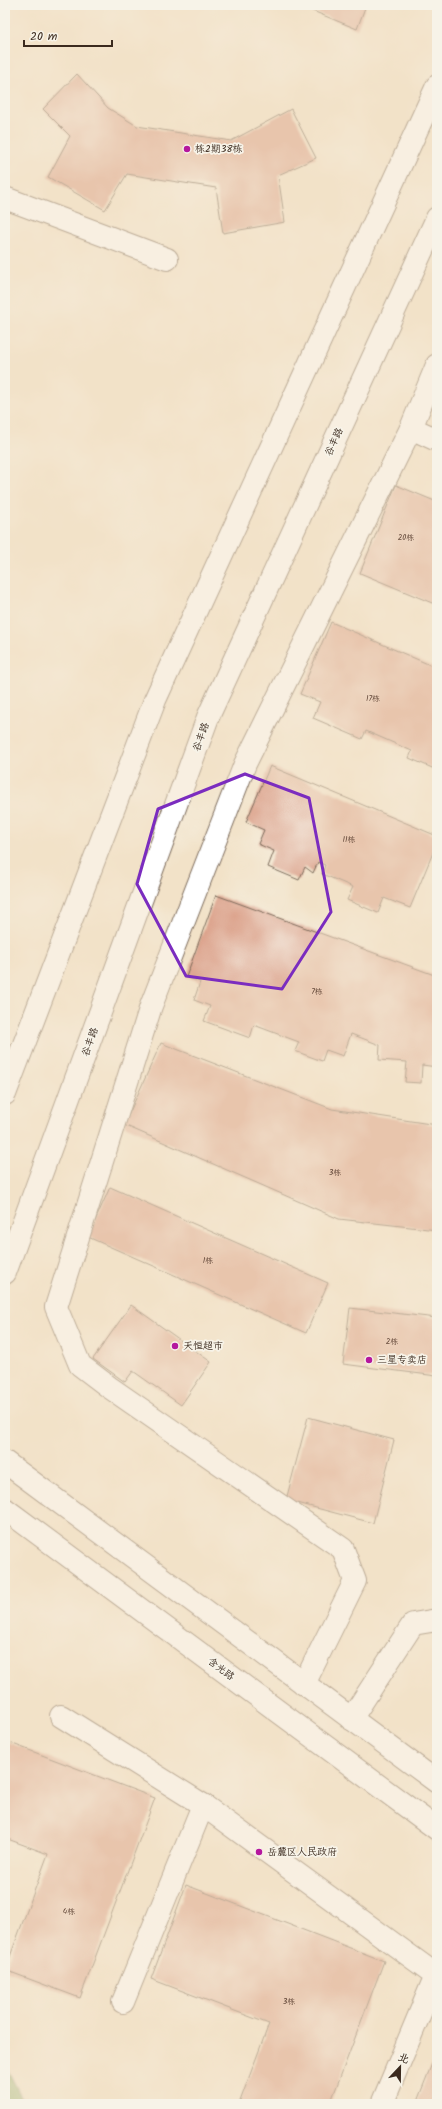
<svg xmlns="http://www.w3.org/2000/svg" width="442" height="2109" font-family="Kalam,'LXGW WenKai TC',sans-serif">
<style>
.forest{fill:#81a65c;stroke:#5e683d}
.building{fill:#dca28b}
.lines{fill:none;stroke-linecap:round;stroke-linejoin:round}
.street-casing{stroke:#7b6a5a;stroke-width:24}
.secondary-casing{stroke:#7b6a5a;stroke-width:24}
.primary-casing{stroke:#7b6a5a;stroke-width:24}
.street{stroke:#fff;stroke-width:22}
.secondary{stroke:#fff;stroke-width:22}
.primary{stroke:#fff;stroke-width:22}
.marked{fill:none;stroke:#7b2cbf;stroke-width:3;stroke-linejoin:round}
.poi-dot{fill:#b5179e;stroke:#f7f3e8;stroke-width:1.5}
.labels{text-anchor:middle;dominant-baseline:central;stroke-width:3.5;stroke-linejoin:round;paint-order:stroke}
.number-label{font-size:8px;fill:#634839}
.poi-label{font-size:10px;fill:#3b2a1e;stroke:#f7f3e8;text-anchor:start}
.street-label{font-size:10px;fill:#3b2a1e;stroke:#f7f3e8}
</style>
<rect width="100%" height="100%" fill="#f7f3e8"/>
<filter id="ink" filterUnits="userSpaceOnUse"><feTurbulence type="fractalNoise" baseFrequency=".025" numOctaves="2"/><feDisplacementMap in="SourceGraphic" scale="8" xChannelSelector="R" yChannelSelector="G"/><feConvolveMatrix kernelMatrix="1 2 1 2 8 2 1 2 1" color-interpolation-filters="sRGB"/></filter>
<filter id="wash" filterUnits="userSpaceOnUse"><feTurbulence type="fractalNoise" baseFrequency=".012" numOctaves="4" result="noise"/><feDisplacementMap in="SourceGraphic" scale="16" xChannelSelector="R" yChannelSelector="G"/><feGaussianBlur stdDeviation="0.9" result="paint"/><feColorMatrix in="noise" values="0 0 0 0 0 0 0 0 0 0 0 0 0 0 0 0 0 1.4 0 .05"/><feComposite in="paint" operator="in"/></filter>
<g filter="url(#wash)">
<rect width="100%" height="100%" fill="#f2e2c8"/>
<!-- forest -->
<polygon class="forest" points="5,2065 25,2104 5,2104"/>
<g id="blocks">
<!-- building -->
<g class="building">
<polygon points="298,5 366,5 357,29"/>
<polygon points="77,74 108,108 137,126 231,141 291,109 316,158 278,175 285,222 223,233 216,188 127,174 105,210 48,177 70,136 43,109"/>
<polygon points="396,485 437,502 437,605 360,573"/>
<polygon points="331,622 437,668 437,770 409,758 412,751 366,731 362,739 313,718 320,702 300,694"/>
<polygon points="270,766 437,836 437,843 410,908 384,898 378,913 347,900 353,887 322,874 325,865 318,862 313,873 305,867 299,880 268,867 274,851 258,844 264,830 246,822"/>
<polygon points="216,895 437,976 437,1067 422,1065 421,1083 405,1082 407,1062 379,1060 380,1045 351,1034 343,1056 326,1050 322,1061 295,1051 299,1042 254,1025 250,1038 204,1021 210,1006 194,1000 200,982 186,977"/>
<polygon points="161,1043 332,1109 437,1125 437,1230 339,1219 124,1125"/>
<polygon points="110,1187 328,1283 306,1333 88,1237"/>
<polygon points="131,1305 211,1362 181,1405 133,1371 125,1382 93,1359"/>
<polygon points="350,1308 437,1318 437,1376 343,1364"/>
<polygon points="308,1417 394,1440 373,1523 286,1500"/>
<polygon points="5,1741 155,1798 80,1998 5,1970 48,1854 5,1838"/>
<polygon points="186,1885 384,1961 330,2104 239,2104 269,2024 151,1979"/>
<polygon points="433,2061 437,2062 437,2104 416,2104"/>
</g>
</g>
</g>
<g filter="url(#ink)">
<use href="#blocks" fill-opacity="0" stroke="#7b6a5a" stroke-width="1"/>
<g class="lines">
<defs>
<g id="street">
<polyline points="5,198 167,259"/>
<polyline points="437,365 411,428 437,440"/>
<polyline points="304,1684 355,1581 343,1549 109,1387 80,1365 56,1307 151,1006 245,764 411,428"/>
<polyline points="61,1716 203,1805 123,2002"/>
<polyline points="351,1719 413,1624 437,1620"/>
<polyline points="203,1805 436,1975 382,2104"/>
</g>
<g id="secondary">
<polyline points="5,1094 155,700 437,86"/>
<polyline points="5,1273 208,717 437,218"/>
</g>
<g id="primary">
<polyline points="5,1462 437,1782"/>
<polyline points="5,1509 437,1829"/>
</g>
</defs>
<!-- street casing -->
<use href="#street" class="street-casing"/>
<!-- secondary casing -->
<use href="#secondary" class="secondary-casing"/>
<!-- primary casing -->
<use href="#primary" class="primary-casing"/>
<!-- street -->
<use href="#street" class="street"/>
<!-- secondary -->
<use href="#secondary" class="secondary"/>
<!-- primary -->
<use href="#primary" class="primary"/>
</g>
</g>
<!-- marked area -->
<path d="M0 0H442V2109H0ZM245 774 309 798 331 912 282 989 186 976 137 884 158 809Z" fill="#f2e2c8" fill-opacity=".55" fill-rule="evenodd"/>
<path class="marked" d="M245 774 309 798 331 912 282 989 186 976 137 884 158 809Z"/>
<!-- markers -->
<g class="poi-dot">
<circle cx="187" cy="149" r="4"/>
<circle cx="175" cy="1346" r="4"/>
<circle cx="369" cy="1360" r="4"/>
<circle cx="259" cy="1852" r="4"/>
</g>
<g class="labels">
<!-- number labels -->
<g class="number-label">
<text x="406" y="537">20栋</text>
<text x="373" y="698">17栋</text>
<text x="349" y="839">11栋</text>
<text x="317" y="991">7栋</text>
<text x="335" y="1172">3栋</text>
<text x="208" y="1260">1栋</text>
<text x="392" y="1341">2栋</text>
<text x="69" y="1911">4栋</text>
<text x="289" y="2001">3栋</text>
</g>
<!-- poi labels -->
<g class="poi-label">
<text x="195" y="149">栋2期38栋</text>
<text x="183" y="1346">天恒超市</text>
<text x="377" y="1360">三星专卖店</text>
<text x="267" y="1852">岳麓区人民政府</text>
</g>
<!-- street labels -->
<g class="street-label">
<text transform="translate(334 442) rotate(-65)">谷丰路</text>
<text transform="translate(201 737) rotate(-70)">谷丰路</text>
<text transform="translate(90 1042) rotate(-70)">谷丰路</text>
<text transform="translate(221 1669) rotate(37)">含光路</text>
</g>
</g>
<!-- margin -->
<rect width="442" height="2109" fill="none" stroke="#f7f3e8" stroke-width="20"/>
<!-- north arrow -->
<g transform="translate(400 2067) rotate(22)" stroke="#f7f3e8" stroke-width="3" paint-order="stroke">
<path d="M0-3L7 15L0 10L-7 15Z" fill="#3b2a1e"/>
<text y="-6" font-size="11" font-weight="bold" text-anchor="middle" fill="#3b2a1e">北</text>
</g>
<!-- scale -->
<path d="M24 40v6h88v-6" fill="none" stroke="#3b2a1e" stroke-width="2"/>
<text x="30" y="40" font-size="12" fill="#3b2a1e" stroke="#f7f3e8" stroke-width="3" paint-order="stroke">20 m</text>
</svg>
